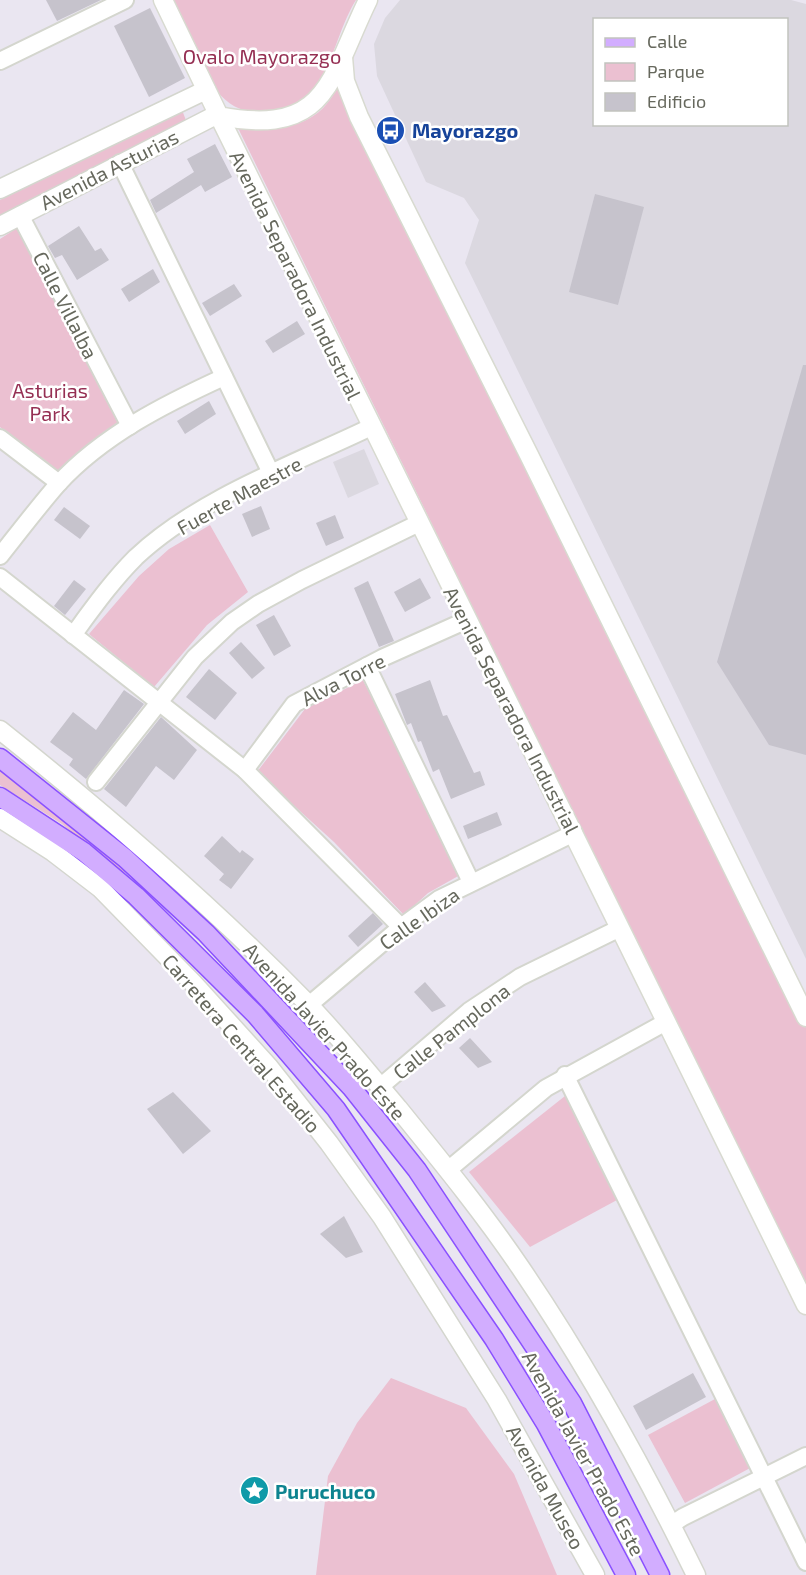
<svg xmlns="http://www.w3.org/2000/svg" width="806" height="1575" font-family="'Exo 2',sans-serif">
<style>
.industrial{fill:#dbd8e0;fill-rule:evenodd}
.green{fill:#ebc0d1}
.building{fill:#c6c3cc}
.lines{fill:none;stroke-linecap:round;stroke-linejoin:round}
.minor-casing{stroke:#d4d6ce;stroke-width:20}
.tertiary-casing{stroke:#d4d6ce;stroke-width:21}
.secondary-casing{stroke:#d8dad0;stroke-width:21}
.primary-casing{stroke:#8a51ff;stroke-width:21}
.minor{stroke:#fff;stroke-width:16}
.tertiary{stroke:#fff;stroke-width:18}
.secondary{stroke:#fff;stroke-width:18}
.primary{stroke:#d2adff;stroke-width:18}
.labels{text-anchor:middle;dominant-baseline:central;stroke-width:5;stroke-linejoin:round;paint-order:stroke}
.park-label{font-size:20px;fill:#952f53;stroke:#fff}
.transit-label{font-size:20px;font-weight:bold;fill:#164399;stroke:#fff;text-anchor:start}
.street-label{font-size:20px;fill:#66685d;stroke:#fff}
.culture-label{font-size:20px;font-weight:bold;fill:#0d838f;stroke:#fff;text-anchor:start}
</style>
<rect width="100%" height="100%" fill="#eae6f1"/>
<!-- industrial -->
<g class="industrial">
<path d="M400 0H791L806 4V959L465 263 479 220 464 198 426 182 377 76 374 44 385 18ZM594 20H786V124H594Z"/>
<polygon points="364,449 379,484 348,498 333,462"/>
</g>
<!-- green -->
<g class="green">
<path d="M172 0H356C329 43 331 109 264 112 243 113 230 107 216 90Z"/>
<path d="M338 86 806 1019V1288L238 128C281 129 317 130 338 86Z"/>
<polygon points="182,110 187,123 0,220 0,200 175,111"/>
<polygon points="17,228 118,422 86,446 57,474 0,427 0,239"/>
<polygon points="210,525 248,592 207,625 154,687 89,634 139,576 169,549"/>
<polygon points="363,680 460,875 428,893 404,915 334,842 257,772 305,709"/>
<polygon points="0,770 68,821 126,871 122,875 62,824 0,785"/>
<polygon points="565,1096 617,1200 530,1247 469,1172"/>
<polygon points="391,1378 466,1408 514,1474 557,1575 316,1575 328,1476 357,1423"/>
<polygon points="715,1399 752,1467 685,1503 648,1435"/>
</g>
<!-- building -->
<g class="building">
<polygon points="46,0 101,0 57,21"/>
<polygon points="150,8 185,78 149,97 114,26"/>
<polygon points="215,144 232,177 205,192 201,185 156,213 150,200 194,172 187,159"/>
<polygon points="595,194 644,207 618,305 569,292"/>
<polygon points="79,226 95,251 101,248 109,260 77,280 62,255 55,258 48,246"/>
<polygon points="153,269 160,282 129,302 121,289"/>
<polygon points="234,284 242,296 210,316 202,303"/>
<polygon points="297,321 305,334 273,353 265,341"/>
<polygon points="803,365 806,365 806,755 769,745 717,662"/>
<polygon points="209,401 216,414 185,434 177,421"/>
<polygon points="261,506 270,529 252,537 242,514"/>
<polygon points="64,507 90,526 80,539 54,520"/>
<polygon points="335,515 344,538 326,546 316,523"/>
<polygon points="420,578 431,598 405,612 394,592"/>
<polygon points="74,580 86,589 65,615 54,606"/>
<polygon points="368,581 394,641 379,647 354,588"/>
<polygon points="274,615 291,646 274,656 256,625"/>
<polygon points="241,642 265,668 252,679 229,653"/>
<polygon points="209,669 237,693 215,720 186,697"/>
<polygon points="430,680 443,716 447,715 474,773 480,771 485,785 451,799 439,769 433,772 421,741 418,742 411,723 407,725 395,694"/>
<polygon points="124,690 144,704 86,779 69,765 73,759 50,742 73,712 96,730"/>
<polygon points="161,717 197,750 174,780 156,766 126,807 104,789"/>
<polygon points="497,812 502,825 468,839 463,826"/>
<polygon points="222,836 240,853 242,850 254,859 231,889 219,880 224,874 204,856"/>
<polygon points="373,913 383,924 358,947 348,936"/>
<polygon points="425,982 446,1006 432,1012 414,992"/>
<polygon points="470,1038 492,1062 478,1068 459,1048"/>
<polygon points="173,1092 211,1131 183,1154 147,1109"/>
<polygon points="344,1216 363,1252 346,1258 320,1234"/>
<polygon points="693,1373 706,1397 646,1430 633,1406"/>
</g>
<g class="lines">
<defs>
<g id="minor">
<polyline points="0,61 125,0"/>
<polyline points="120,163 271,473"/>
<polyline points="20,215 130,426"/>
<polyline points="0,438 59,483"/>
<path d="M0 556C19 532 38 507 58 484 103 435 165 404 224 377"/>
<polyline points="0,577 245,770 401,927"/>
<path d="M73 635C93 608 112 581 136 557 199 498 294 464 371 427"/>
<polyline points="367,666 471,882"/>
<polyline points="245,770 294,704 382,658 467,620"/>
<polyline points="96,782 195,657 232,622 258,604 302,580 419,523"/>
<polyline points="309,1005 401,927 439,899 574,833"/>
<polyline points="565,1075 806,1562"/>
<polyline points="380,1087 469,1011 520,977 620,928"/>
<polyline points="448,1170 546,1088 666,1022"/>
<polyline points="671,1525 683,1517 806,1456"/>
</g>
<g id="tertiary">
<polyline points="0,189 206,90"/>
<polyline points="0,226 218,114"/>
<path d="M0 730C108 816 211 905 307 1003 339 1036 368 1073 398 1108 440 1160 482 1211 520 1267 586 1364 644 1469 696 1575"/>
<polyline points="0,818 53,852 100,888 193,983 269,1067 329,1143 382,1217 497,1400 595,1575"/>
</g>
<g id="secondary">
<path d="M163 0 219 116C328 137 329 80 368 0"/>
<polyline points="343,57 345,81 359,117 529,455 806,1017"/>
<polyline points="219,116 806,1305"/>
</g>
<g id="primary">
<polyline points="0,758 125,858 206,933 351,1087 417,1170 572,1403 660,1575"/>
<polyline points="0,797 84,852 136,896 255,1014 336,1109 494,1339 546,1424 626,1575"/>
</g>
</defs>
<!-- minor casing -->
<use href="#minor" class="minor-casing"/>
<!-- tertiary casing -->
<use href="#tertiary" class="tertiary-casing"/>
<!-- secondary casing -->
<use href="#secondary" class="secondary-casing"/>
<!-- primary casing -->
<use href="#primary" class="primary-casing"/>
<!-- minor -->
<use href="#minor" class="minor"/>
<!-- tertiary -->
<use href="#tertiary" class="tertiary"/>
<!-- secondary -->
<use href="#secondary" class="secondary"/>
<!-- primary -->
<use href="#primary" class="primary"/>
</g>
<!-- icons -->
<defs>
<symbol id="bus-disc" viewBox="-11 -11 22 22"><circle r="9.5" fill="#1a4fb4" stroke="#fff"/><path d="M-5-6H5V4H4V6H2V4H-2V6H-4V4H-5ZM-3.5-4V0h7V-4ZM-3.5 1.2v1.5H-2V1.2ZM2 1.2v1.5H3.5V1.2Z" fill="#fff"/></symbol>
<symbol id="sight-disc" viewBox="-11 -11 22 22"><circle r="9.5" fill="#0f9aa8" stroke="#fff"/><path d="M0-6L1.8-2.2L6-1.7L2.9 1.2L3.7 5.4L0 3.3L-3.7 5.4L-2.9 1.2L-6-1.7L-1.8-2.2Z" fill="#fff"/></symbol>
</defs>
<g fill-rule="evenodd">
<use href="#bus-disc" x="374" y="114" width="33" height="33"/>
<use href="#sight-disc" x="238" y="1474" width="33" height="33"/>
</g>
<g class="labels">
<!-- park labels -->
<g class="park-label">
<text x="262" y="56">Ovalo Mayorazgo</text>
<text x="50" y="390">Asturias<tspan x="50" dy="23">Park</tspan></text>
</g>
<!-- transit labels -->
<g class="transit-label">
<text x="412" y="130">Mayorazgo</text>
</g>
<!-- street labels -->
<g class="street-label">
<text transform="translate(109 169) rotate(-27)">Avenida Asturias</text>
<text transform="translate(296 275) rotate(64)">Avenida Separadora Industrial</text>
<text transform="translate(66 305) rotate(63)">Calle Villalba</text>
<text transform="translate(239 495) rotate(-29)">Fuerte Maestre</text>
<text transform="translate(343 679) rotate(-27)">Alva Torre</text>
<text transform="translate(512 710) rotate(63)">Avenida Separadora Industrial</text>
<text transform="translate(419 918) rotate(-35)">Calle Ibiza</text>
<text transform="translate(325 1031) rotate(48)">Avenida Javier Prado Este</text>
<text transform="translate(451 1031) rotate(-38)">Calle Pamplona</text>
<text transform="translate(242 1043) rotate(49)">Carretera Central Estadio</text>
<text transform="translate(584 1453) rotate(61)">Avenida Javier Prado Este</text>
<text transform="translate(546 1487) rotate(61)">Avenida Museo</text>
</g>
<!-- culture labels -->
<g class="culture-label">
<text x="275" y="1491">Puruchuco</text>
</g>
</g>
<!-- legend -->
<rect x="593" y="18" width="195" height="108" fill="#ffffff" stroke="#c2c3be" stroke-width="1.5"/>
<rect x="605" y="38" width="30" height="9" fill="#d2adff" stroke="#c2c3be" stroke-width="1.5"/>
<text x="647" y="48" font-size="18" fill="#66685d">Calle</text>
<rect x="605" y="63" width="30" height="18" fill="#ebc0d1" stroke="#c2c3be" stroke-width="1.5"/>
<text x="647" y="78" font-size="18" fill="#66685d">Parque</text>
<rect x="605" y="93" width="30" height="18" fill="#c6c3cc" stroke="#c2c3be" stroke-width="1.5"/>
<text x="647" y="108" font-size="18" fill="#66685d">Edificio</text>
</svg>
